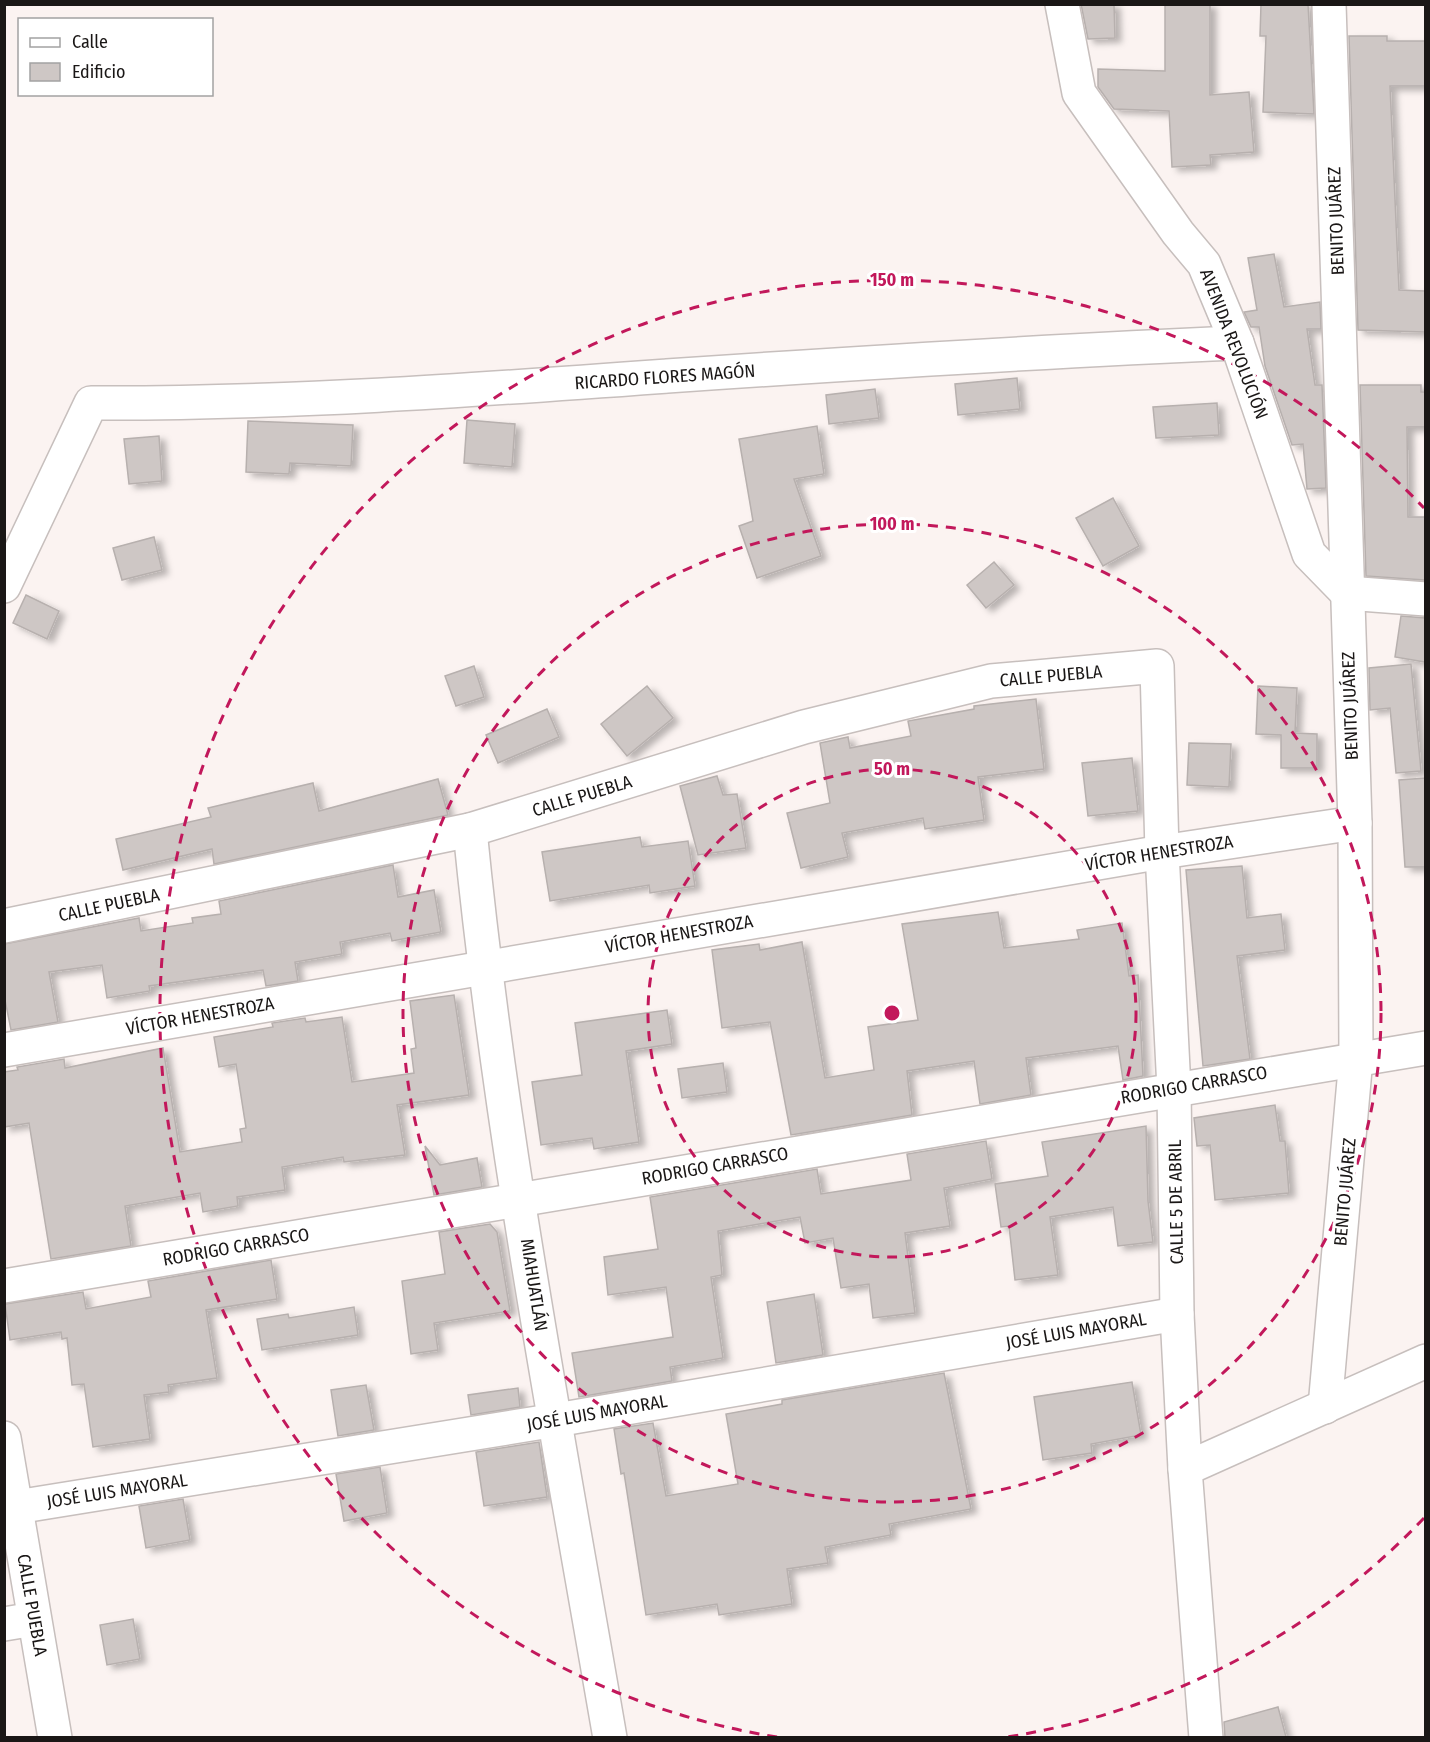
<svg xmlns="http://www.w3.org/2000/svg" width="1430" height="1742" font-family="'Fira Sans Condensed',sans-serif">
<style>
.building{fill:#cec7c5;stroke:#b7b0ae;stroke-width:1.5;filter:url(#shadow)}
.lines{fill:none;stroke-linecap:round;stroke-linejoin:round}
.minor-casing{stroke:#c7bfbd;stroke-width:36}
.minor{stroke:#fff;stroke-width:33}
.ring{fill:none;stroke:#c2185b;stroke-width:3;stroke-dasharray:10 8}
.labels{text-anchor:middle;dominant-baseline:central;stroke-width:6;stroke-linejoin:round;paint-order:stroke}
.street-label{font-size:18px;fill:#1a1716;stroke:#fff}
.centre{fill:#c2185b;stroke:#fff;stroke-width:3}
.ring-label{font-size:18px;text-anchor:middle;font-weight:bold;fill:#c2185b;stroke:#fff;stroke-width:6;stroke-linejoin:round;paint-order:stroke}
</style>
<defs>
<filter id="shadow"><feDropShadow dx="6" dy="4" stdDeviation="3" flood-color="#0004"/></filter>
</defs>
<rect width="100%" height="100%" fill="#fbf3f1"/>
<!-- building -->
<g class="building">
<polygon points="1081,4 1114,4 1115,38 1088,39"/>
<polygon points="1165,4 1210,4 1210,95 1249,92 1254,152 1210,155 1211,165 1172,167 1169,111 1114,109 1098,87 1098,69 1165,71"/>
<polygon points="1261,4 1308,4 1314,114 1263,112 1266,36 1260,36"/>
<polygon points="1349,36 1387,36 1387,41 1425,41 1425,86 1390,86 1399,290 1425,291 1425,332 1358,330"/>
<polygon points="1274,254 1284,307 1320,302 1321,329 1307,329 1315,385 1322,385 1326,488 1307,489 1303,444 1292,445 1265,366 1259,327 1251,327 1244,312 1257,310 1248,258"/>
<polygon points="1017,378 1020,409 958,415 955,384"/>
<polygon points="1360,385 1421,385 1421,392 1425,392 1425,427 1407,427 1408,517 1425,517 1425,580 1366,576"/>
<polygon points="875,389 879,418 829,424 826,395"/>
<polygon points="1217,403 1219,435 1156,438 1153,407"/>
<polygon points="467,420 515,424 512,467 464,463"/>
<polygon points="248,421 353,425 351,466 290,463 289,474 246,472"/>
<polygon points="817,426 824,474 794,479 821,556 757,578 739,526 753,521 739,439"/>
<polygon points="159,436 162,481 129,484 124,439"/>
<polygon points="1113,498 1139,546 1103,566 1076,518"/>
<polygon points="154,537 162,570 122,580 113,548"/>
<polygon points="994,562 1014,585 986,608 967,585"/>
<polygon points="26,595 59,611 47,639 13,623"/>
<polygon points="1401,616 1425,618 1425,662 1395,657"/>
<polygon points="1411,664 1421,771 1396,773 1390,708 1370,710 1369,668"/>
<polygon points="474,666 484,697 456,706 445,676"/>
<polygon points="647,686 673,718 627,756 601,724"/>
<polygon points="1258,686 1297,688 1295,733 1317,734 1317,768 1281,768 1281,735 1256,734"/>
<polygon points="1036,699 1044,769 978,777 984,820 925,829 923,818 842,833 848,857 801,868 787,813 830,803 820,743 848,737 850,748 911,736 908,721 974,709 974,706"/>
<polygon points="547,709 559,737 498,763 486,735"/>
<polygon points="1189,743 1231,744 1229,787 1187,785"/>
<polygon points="1132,758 1138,811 1088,816 1082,763"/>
<polygon points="717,776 723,795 737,794 746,848 698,855 680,786"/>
<polygon points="1425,778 1425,867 1405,867 1399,780"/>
<polygon points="438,779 448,815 214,864 212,849 123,870 116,839 211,817 208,808 313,783 319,811"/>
<polygon points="640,837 642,847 688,841 695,886 650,893 649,885 550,901 542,852"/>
<polygon points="393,865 398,897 434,890 441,932 392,941 390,933 340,942 342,954 295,962 298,981 266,986 263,970 149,986 150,991 107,998 102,965 49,972 58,1022 11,1030 4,995 4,944 139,918 141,931 193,923 192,918 221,914 219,901"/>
<polygon points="1242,866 1247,918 1281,914 1285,950 1237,956 1250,1059 1203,1066 1186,870"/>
<polygon points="998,912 1004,948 1079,939 1077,930 1122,923 1129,976 1138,975 1143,1076 1123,1080 1118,1046 1026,1058 1031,1095 980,1104 974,1061 907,1071 912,1115 791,1135 770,1022 722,1028 712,950 759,944 760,950 802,942 825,1078 874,1070 868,1027 918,1020 902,924"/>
<polygon points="454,995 469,1095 397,1105 405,1155 344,1162 343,1157 282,1167 285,1190 237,1197 238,1206 203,1212 200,1193 125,1206 131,1246 51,1259 29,1123 4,1127 4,1072 18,1070 17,1067 64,1059 65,1068 163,1048 180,1152 242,1142 240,1129 246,1128 236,1064 219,1067 214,1037 273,1027 272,1023 305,1018 306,1022 342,1017 352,1082 414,1073 411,1049 416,1048 410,1001"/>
<polygon points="667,1010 672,1044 626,1051 639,1142 594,1149 592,1138 541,1145 532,1082 582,1075 575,1023"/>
<polygon points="723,1063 727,1092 682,1098 678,1069"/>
<polygon points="1275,1105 1280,1141 1285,1141 1289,1193 1215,1200 1210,1145 1197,1146 1194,1118"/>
<polygon points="1146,1126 1148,1201 1153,1242 1118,1246 1113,1207 1050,1217 1058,1275 1015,1280 1009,1226 1001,1227 995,1184 1048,1176 1042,1142"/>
<polygon points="986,1141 992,1179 944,1188 950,1226 905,1233 915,1313 873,1318 869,1284 841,1288 833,1238 805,1243 800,1217 718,1231 722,1275 711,1277 723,1358 670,1367 672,1381 579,1397 572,1353 673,1337 666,1287 608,1295 604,1257 658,1249 650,1197 817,1169 821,1194 911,1180 907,1154"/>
<polygon points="425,1146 440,1165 477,1158 482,1187 434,1195"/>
<polygon points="490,1224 497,1232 510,1311 434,1323 438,1350 411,1354 402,1281 445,1274 439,1232"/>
<polygon points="271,1260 277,1299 206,1310 217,1378 168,1385 169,1392 144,1395 150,1439 93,1447 84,1384 72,1385 67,1338 62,1339 61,1332 10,1340 5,1304 83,1292 86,1309 151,1297 148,1281"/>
<polygon points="814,1294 823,1355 776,1363 767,1302"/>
<polygon points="354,1307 358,1335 262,1350 257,1319 288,1314 289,1318"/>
<polygon points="944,1373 971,1509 889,1524 891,1535 825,1547 828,1563 787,1569 792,1604 719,1615 717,1604 646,1615 624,1473 621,1474 614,1429 653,1423 666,1496 738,1484 726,1414 782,1404 782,1400"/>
<polygon points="1132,1382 1141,1435 1091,1444 1092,1453 1043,1460 1034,1397"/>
<polygon points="366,1385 374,1430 338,1436 331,1390"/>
<polygon points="518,1388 520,1407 471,1415 468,1395"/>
<polygon points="539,1442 547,1497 484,1506 476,1452"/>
<polygon points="380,1467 387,1513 344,1521 336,1474"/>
<polygon points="183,1499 190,1540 146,1548 139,1506"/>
<polygon points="133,1619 140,1659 107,1665 100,1625"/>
<polygon points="1278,1707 1286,1737 1225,1737 1224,1722"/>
</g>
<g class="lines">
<defs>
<g id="minor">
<polyline points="1062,4 1079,93 1178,233 1204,264 1237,343 1309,554 1347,593"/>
<path d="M4 586 91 403C284 404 475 390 667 376 857 363 1047 351 1237 343"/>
<polyline points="1347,593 1426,599"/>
<path d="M470 830C500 1135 558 1436 610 1738"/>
<polyline points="4,926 470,830 804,727 991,681 1157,666 1162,852 1174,1089 1177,1314 1185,1469 1206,1738"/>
<polyline points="4,1050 1162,852 1355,823"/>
<polyline points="4,1286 1426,1048"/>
<polyline points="1325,1407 1356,1058 1355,823 1329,4"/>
<polyline points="4,1438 55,1738"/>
<polyline points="1185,1469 1426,1361"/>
<polyline points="4,1509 556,1420 1177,1314"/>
<polyline points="4,1624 34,1619"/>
</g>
</defs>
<!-- minor casing -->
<use href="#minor" class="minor-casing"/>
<!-- minor -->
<use href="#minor" class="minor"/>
</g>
<!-- distance rings -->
<g class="ring">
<circle cx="892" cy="1013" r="244"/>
<circle cx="892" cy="1013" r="489"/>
<path d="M1424 1518A733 733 0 0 1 1007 1737M777 1737A733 733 0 1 1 1424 508"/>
</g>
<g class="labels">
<!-- street labels -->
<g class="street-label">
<text transform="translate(1336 221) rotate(-92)">BENITO JUÁREZ</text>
<text transform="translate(1234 344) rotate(69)">AVENIDA REVOLUCIÓN</text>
<text transform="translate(665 377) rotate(-4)">RICARDO FLORES MAGÓN</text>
<text transform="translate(1051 676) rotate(-5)">CALLE PUEBLA</text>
<text transform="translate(1350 706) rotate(-92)">BENITO JUÁREZ</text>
<text transform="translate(582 796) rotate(-17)">CALLE PUEBLA</text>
<text transform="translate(1159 853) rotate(-9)">VÍCTOR HENESTROZA</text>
<text transform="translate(109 905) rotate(-12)">CALLE PUEBLA</text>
<text transform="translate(679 934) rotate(-10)">VÍCTOR HENESTROZA</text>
<text transform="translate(200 1016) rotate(-10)">VÍCTOR HENESTROZA</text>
<text transform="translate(1194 1085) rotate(-10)">RODRIGO CARRASCO</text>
<text transform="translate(715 1166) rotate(-10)">RODRIGO CARRASCO</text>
<text transform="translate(1345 1192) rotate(-85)">BENITO JUÁREZ</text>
<text transform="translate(1176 1202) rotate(-91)">CALLE 5 DE ABRIL</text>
<text transform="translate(236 1247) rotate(-10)">RODRIGO CARRASCO</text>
<text transform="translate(534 1285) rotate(81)">MIAHUATLÁN</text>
<text transform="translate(1076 1331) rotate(-10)">JOSÉ LUIS MAYORAL</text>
<text transform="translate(597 1413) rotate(-10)">JOSÉ LUIS MAYORAL</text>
<text transform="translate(117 1491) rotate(-9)">JOSÉ LUIS MAYORAL</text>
<text transform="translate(32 1605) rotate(80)">CALLE PUEBLA</text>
</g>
</g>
<circle cx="892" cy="1013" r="9" class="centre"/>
<g class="ring-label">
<text x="892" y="286">150 m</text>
<text x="892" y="530">100 m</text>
<text x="892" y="775">50 m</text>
</g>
<!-- border -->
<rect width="1430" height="1742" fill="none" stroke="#1a1716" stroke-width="12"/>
<!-- legend -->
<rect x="18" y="18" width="195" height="78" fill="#ffffff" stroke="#a3a2a2" stroke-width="1.5"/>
<rect x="30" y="38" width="30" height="9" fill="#ffffff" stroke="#a3a2a2" stroke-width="1.5"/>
<text x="72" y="48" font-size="18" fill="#1a1716">Calle</text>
<rect x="30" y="63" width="30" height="18" fill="#cec7c5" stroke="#a3a2a2" stroke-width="1.5"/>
<text x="72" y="78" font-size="18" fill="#1a1716">Edificio</text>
</svg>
